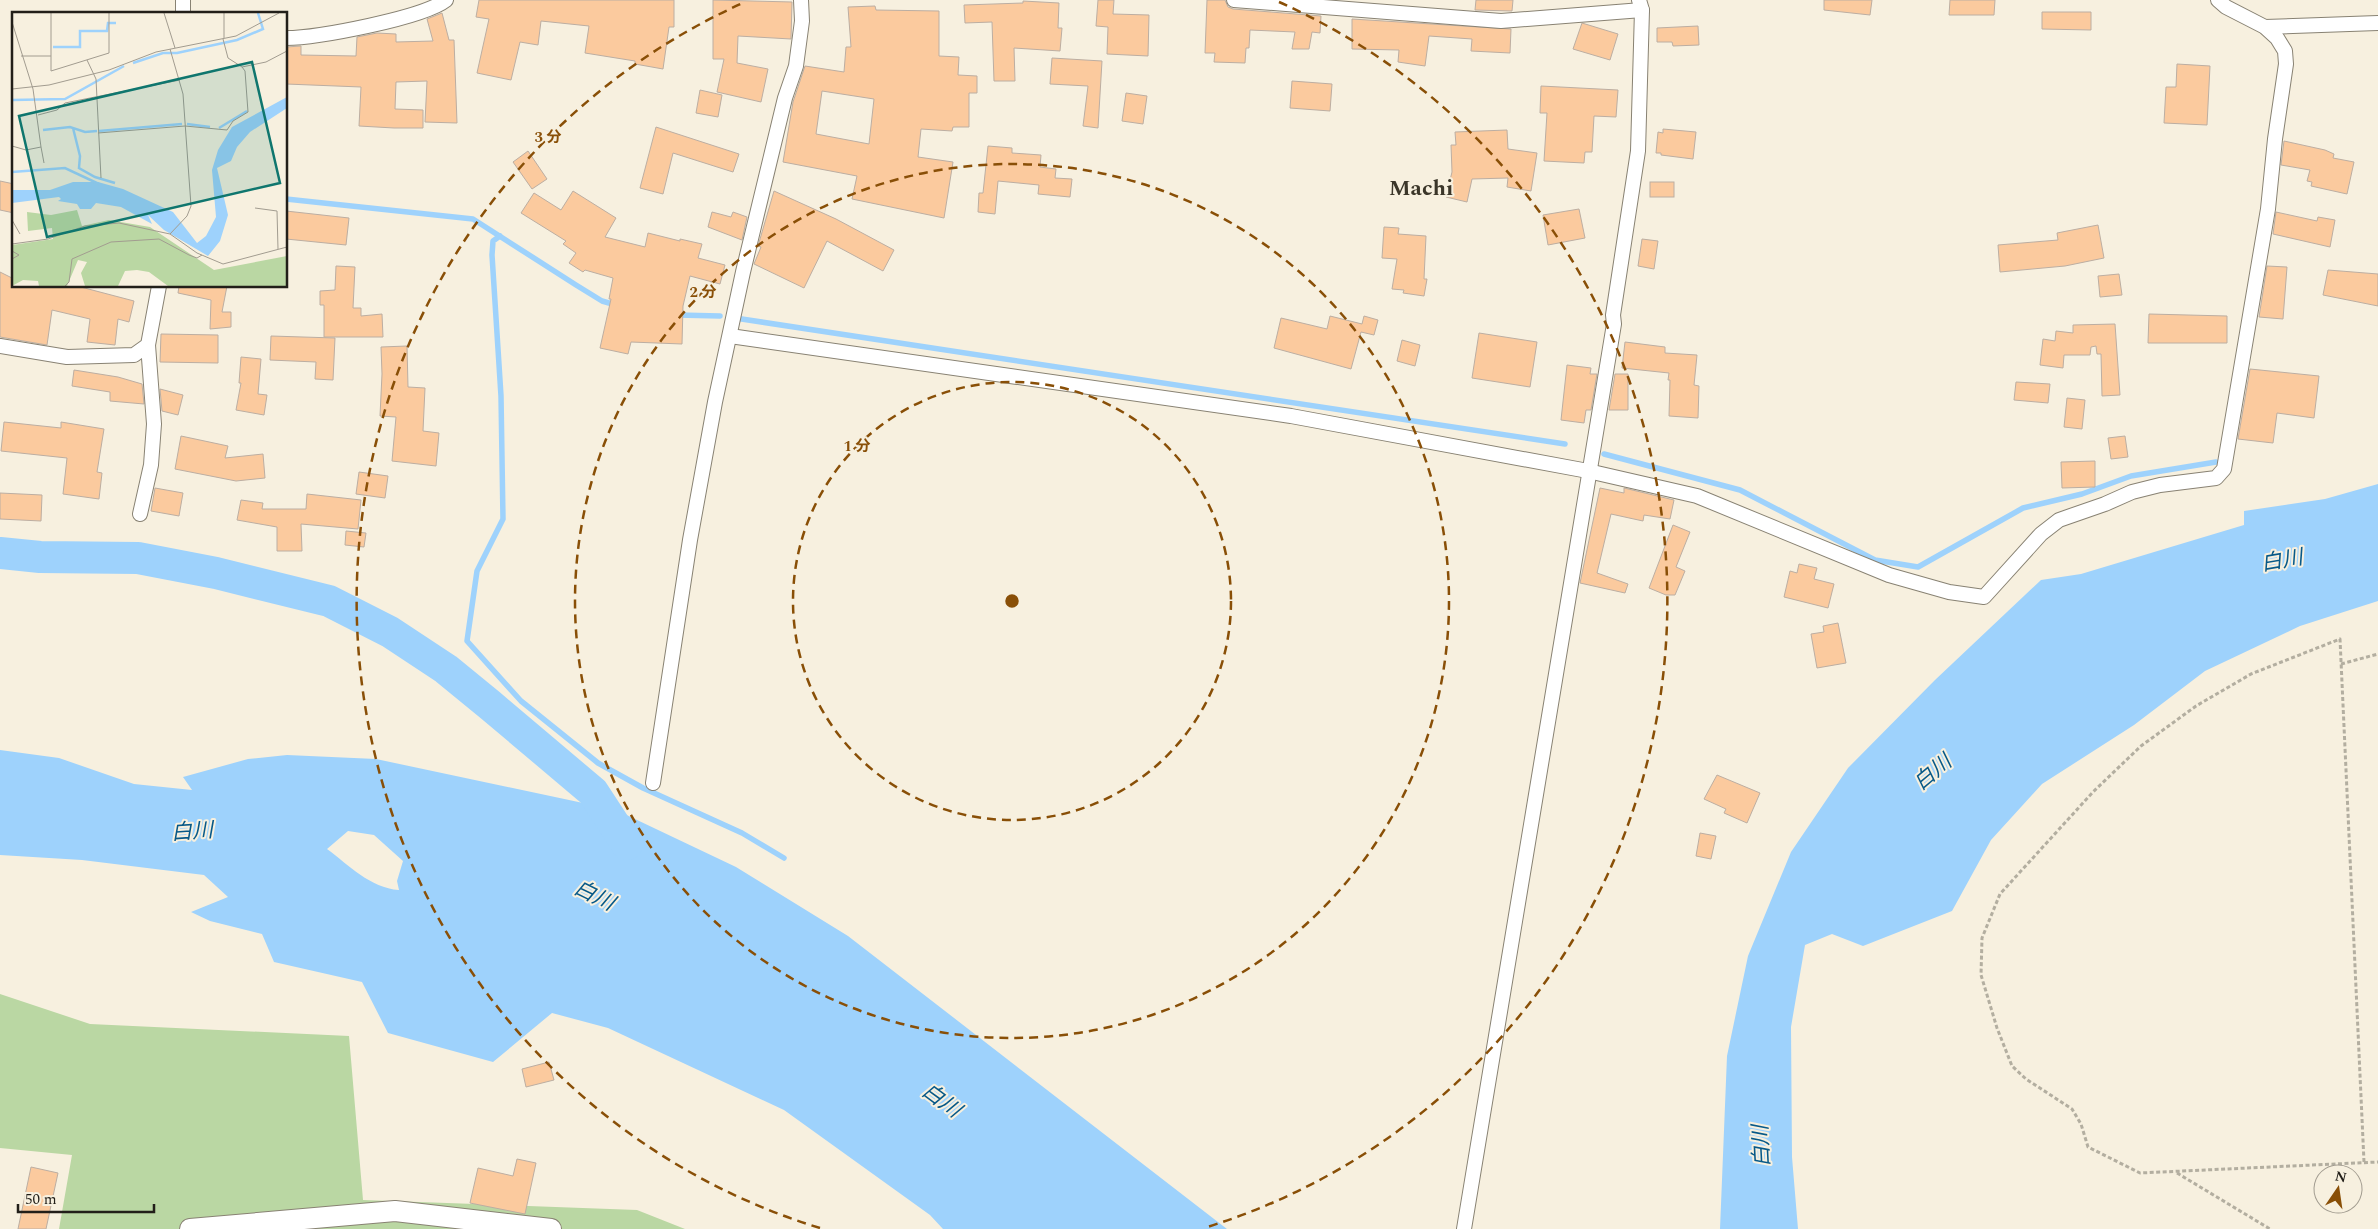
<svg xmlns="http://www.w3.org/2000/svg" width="2378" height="1229" font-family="Spectral,'Noto Sans JP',serif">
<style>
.green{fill:#bad7a3}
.water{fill:#9ed2fc;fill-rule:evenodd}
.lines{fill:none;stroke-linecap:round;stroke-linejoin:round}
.stream{stroke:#9ed2fc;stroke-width:5.5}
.river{stroke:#9ed2fc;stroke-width:32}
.building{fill:#fbca9e;stroke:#bcaea2;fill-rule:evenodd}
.street-casing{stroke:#888273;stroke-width:16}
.secondary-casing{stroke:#888273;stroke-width:22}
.path{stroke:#b3aea0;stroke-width:3;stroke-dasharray:4 2.5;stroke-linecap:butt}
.street{stroke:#fff;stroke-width:14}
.secondary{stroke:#fff;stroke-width:20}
.ring{fill:none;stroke:#894f07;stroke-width:2.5;stroke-dasharray:9 6}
.labels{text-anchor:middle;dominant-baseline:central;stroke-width:4;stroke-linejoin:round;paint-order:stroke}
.water-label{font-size:21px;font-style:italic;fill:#075988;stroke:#f7f0df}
.quarter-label{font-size:22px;font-weight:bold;fill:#3b3629;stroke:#f7f0df}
.inset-river{fill:none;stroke:#9ed2fc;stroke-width:2.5}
.inset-road{fill:none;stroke:#a29c90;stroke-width:1}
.view{fill:#0f766e;fill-opacity:0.15;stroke:#0f766e;stroke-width:2.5}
.inset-edge{fill:none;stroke:#221f19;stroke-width:2.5}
.centre{fill:#894f07;stroke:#f7f0df;stroke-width:2.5}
.ring-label{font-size:15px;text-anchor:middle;font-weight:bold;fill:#894f07;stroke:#f7f0df;stroke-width:4;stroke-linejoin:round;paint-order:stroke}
</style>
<rect width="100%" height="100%" fill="#f7f0df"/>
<!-- green -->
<polygon class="green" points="0,994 90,1024 349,1036 363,1200 637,1210 685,1229 59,1229 72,1155 0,1148"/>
<!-- water -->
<g class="water">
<polygon points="2378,484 2378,601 2300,626 2205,671 2134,725 2042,784 1991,840 1952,911 1863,946 1832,934 1805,945 1791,1027 1792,1157 1798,1229 1720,1229 1727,1056 1748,956 1791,852 1848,768 1935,680 2041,580 2081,574 2244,525 2244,511 2325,499"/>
<path d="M0 750 59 758 134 784 192 790 183 777 248 759 287 755 376 759 616 810 736 867 848 936 1227 1229H943L930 1215 784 1110 608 1028 552 1013 493 1062 388 1033 362 982 274 962 262 934 210 921 191 912 228 897 204 875 82 860 0 855ZM348 831 374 835 403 861 397 881 399 890C370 888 349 865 327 849Z"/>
</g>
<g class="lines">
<!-- stream -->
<g class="stream">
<polyline points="286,199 473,219 576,285 602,301 616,305"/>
<polyline points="500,236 493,241 492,255 501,396 503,519 477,571 467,641 521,701 598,763 643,788 742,833 784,858"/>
<polyline points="677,315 720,316"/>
<polyline points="735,318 1565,444"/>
<polyline points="1604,454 1740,490 1875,560 1918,567 2023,508 2082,494 2131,476 2216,462"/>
</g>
<!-- river -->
<polyline class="river" points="0,553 40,557 138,558 216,573 329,601 390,632 446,669 490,705 593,792 627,844"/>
</g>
<!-- building -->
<g class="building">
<polygon points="479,0 674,0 674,27 669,27 663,69 635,64 635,61 585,53 589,26 541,21 538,45 520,42 511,80 477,73 489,19 476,17"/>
<polygon points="713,0 792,2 791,39 738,36 737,63 768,69 761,102 717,92 724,59 713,59"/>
<polygon points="1098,0 1114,0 1113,14 1149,15 1148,56 1107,54 1108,27 1096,26"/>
<polygon points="1207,0 1225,0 1228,7 1233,9 1321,16 1320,33 1312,32 1309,49 1292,49 1295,32 1250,30 1249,48 1246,48 1245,63 1214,62 1215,53 1205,53"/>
<polygon points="1476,0 1513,0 1512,11 1475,10"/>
<polygon points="1824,0 1872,0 1870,15 1824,10"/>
<polygon points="1950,0 1995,0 1994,15 1949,15"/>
<polygon points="1023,1 1059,3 1058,28 1062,28 1060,51 1014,48 1015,81 994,81 992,22 965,23 964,5 1023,3"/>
<path d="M875 6 876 10 939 11V56L959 57 958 75 977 76V93H969V127H953L952 131 921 129 918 157 953 162 944 218 852 199 857 176 783 162 793 102 805 66 844 72 846 47H851L848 7ZM822 91 874 99 869 144 816 134Z"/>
<polygon points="2042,12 2091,12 2091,30 2042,29"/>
<polygon points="442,13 449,40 454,40 457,123 425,122 427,81 396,82 395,109 423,110 423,128 394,128 359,126 361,87 286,84 286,47 301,46 301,55 356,56 357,37 377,33 396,34 396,42 433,41 427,19"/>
<polygon points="1352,19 1511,29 1510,53 1471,51 1472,39 1429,36 1425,66 1398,62 1399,50 1352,49"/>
<polygon points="1582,23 1618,34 1610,60 1573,49"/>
<polygon points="1698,26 1699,45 1673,46 1672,42 1657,42 1657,28"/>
<polygon points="1052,58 1102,61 1098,128 1083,126 1088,86 1050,84"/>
<polygon points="2177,64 2210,66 2207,125 2164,123 2166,87 2176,87"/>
<polygon points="1292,81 1332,84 1330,111 1290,108"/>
<polygon points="1541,86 1618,90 1616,117 1594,116 1592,152 1585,152 1584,163 1544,161 1547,113 1540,113"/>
<polygon points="700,90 722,95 718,117 696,113"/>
<polygon points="1126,93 1147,96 1143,124 1122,121"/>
<polygon points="656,127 739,154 733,172 673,153 663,194 640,188"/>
<polygon points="1663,129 1696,132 1693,159 1661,155 1661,153 1656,153 1658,132 1663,133"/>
<polygon points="1507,130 1508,149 1537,153 1531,191 1507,187 1508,178 1472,179 1467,202 1446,197 1452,172 1451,145 1456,145 1455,132"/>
<polygon points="2284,141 2325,150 2334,154 2333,158 2354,162 2347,194 2311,186 2312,182 2307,181 2310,170 2281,165"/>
<polygon points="988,146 1012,148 1012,153 1041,155 1040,167 1056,169 1055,178 1072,179 1070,197 1038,194 1039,185 998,181 995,214 978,212 979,193 983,193"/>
<polygon points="528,151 547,179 532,189 513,162"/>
<polygon points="0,181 14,184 14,213 0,210"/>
<rect x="1650" y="182" width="24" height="15"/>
<polygon points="573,191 616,218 605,237 645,247 648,233 680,241 680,239 702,244 698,258 725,265 720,284 690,276 683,306 682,344 631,342 628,354 600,348 611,299 609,299 613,278 585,270 583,272 569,263 576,253 563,244 566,241 521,213 534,193 561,210"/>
<polygon points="774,191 836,219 894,250 883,271 827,241 804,288 754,264 761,247 758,246"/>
<polygon points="1579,209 1585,238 1548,245 1543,215"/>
<polygon points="286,211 349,218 346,245 286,239"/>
<polygon points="712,212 731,217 733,212 747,217 742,240 708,227"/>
<polygon points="2276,212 2317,221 2318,217 2335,220 2330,247 2273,234"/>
<polygon points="2098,225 2104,258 2065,266 2000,272 1998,245 2058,240 2057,233"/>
<polygon points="1384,227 1399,228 1398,234 1426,236 1424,279 1427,279 1424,296 1403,293 1404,290 1392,289 1397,259 1382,258"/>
<polygon points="1642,239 1658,241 1654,269 1638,266"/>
<polygon points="336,266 355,267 353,308 361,308 361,316 382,314 383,337 324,337 324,305 320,305 320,291 335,290"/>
<polygon points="2267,266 2287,267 2283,319 2259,317"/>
<polygon points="2328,270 2378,274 2378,306 2323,295"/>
<polygon points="0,272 14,279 14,286 77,286 134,301 129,322 118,319 115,345 87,342 90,319 52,310 47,345 0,337"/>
<polygon points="2119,274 2122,295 2100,297 2098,276"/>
<polygon points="179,286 227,286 222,312 231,312 231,327 210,329 211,300 178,293"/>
<polygon points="2149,314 2227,316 2227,343 2148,343"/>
<polygon points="1330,316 1362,324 1364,316 1378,320 1374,335 1361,332 1351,369 1274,348 1281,318 1327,329"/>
<polygon points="2115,324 2120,395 2102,396 2101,354 2097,354 2096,346 2091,347 2090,355 2064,355 2063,368 2040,365 2043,339 2055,341 2056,331 2073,333 2073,325"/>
<polygon points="1479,333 1537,342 1530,387 1472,378"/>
<polygon points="161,334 218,335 218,363 160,362"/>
<polygon points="271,336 335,338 333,380 315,379 316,362 270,360"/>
<polygon points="1402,340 1420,345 1415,366 1397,361"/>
<polygon points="1625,342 1665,347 1665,353 1697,355 1694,385 1699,386 1698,418 1669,416 1670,380 1668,380 1669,373 1622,368"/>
<polygon points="407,346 408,387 425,388 423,431 439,433 436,466 392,461 396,417 380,416 382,374 381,347"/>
<polygon points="241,357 261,359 258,394 267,395 264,415 236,410 241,383 239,383"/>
<polygon points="1567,365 1591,368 1590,374 1597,374 1591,410 1586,410 1584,423 1561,420"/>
<polygon points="2250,369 2319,376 2314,418 2277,413 2273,443 2238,439"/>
<polygon points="74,370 118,377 142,384 144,404 110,401 110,392 72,386"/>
<polygon points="1615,374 1628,374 1628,410 1609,410"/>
<polygon points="2016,382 2050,384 2048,403 2014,400"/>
<polygon points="160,389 183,395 178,415 162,411"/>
<polygon points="2067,398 2085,400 2082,429 2064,427"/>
<polygon points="4,422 61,428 61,422 104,429 97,472 102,473 99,499 63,494 67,458 1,451"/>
<polygon points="181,436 228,446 225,458 263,454 265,478 236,481 175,469"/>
<polygon points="2125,436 2128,457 2111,459 2108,438"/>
<polygon points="2095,461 2095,487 2062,488 2061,462"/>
<polygon points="359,472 388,476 385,498 356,494"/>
<polygon points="155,488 183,493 179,516 151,511"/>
<polygon points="1600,488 1624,493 1624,488 1674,500 1670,519 1644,515 1643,521 1611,514 1597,573 1628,584 1625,593 1580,583"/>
<polygon points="0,493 42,495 41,521 0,519"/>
<polygon points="307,494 361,500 358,529 301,524 302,551 277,551 277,527 237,520 241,500 263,503 262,509 306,509"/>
<polygon points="1673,525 1690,532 1676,567 1685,571 1675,595 1666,595 1649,588"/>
<polygon points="346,531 366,533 364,547 345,545"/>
<polygon points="1799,564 1817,568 1814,579 1834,584 1828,608 1784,597 1790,571 1797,573"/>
<polygon points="1838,623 1846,663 1817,668 1811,634 1824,632 1823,626"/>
<polygon points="1717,775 1760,793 1747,823 1724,813 1726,809 1704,799"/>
<polygon points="1700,833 1716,836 1711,859 1696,856"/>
<polygon points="549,1062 554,1080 526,1087 522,1069"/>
<polygon points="517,1159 536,1163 525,1214 470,1203 478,1168 513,1176"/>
<polygon points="31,1167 58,1173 46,1229 18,1229"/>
</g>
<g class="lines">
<defs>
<g id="street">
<polyline points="183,0 183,14"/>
<polyline points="1234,0 1501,21 1642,10"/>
<polyline points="2265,27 2378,23"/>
<path d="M286 38C317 38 423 18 446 0"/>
<polyline points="730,336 1291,416 1588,471 1697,496 1889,575 1949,592 1984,597 2041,534 2059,520 2105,504 2132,492 2160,485 2216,478 2224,469 2268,209 2275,139 2286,64 2285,51 2277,38 2265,27 2226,7 2218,0"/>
<polyline points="0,346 67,357 134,355 148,345 159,286"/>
<polyline points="140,514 151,465 154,424 148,345"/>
<polyline points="653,783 690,540 715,402 743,272 785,98 796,66 802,21 801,0"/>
<polyline points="1464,1229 1614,324 1613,315 1638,151 1642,10 1639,0"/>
</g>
<polyline id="secondary" points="190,1229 395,1211 551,1229"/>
</defs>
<!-- street casing -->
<use href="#street" class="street-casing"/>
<!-- secondary casing -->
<use href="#secondary" class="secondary-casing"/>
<!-- path -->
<g class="path">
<polyline points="2341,664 2378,654"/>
<polyline points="2364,1162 2340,639 2251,674 2196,706 2141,746 2093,792 2000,894 1982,938 1981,975 1997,1028 2012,1066 2026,1079 2072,1109 2081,1124 2088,1147 2140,1173 2378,1162"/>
<polyline points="2177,1173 2270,1229"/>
</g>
<!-- street -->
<use href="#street" class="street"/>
<!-- secondary -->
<use href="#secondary" class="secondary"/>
</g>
<!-- distance rings -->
<g class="ring">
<circle cx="1012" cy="601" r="219"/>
<circle cx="1012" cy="601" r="437"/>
<path d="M820 1228A656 656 0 0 1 745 2M1279 2A656 656 0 0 1 1204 1228"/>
</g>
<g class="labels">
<!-- water labels -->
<g class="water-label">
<text transform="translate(2282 561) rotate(-10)">白川</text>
<text transform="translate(1933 773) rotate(-40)">白川</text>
<text transform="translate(192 832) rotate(-4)">白川</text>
<text transform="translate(594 896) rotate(26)">白川</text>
<text transform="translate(941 1101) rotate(36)">白川</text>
<text transform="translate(1762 1146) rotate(-93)">白川</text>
</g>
<!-- quarter labels -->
<g class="quarter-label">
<text x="1421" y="188">Machi</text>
</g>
</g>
<!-- overview -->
<g transform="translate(12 12)">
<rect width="275" height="275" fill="#f7f0df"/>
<path d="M65 198 70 214 97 208 138 215 202 258 275 244V274H156L137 260 125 258 113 259 106 274H73L69 261 75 250 66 248 55 274H27L26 269 11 268 0 274V233L41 227 40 216 16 219 15 200 39 203Z" fill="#bad7a3"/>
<path d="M275 85V96L238 120 225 135 219 149 205 156 216 203 208 229 196 244 152 218 136 203 140 212 109 195 84 191 79 197H68L65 192 46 189 49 187 47 185 0 191V178H38L61 170H86L111 177 161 200 185 231 194 224 204 205 200 158 206 138 220 115Z" fill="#9ed2fc"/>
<path class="inset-river" d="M41 35H68V19H95L96 11H104M121 51 151 41H165L225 28 251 17 246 1M0 88 53 87 112 54M175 112 198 115M61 116 68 144 67 156 83 165 103 171M207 116 235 99M31 118 58 115 73 120 85 119M87 119 170 112M0 160 53 156 87 172"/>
<path class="inset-road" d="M39 1V59L97 41V1M152 1 163 36M0 10 21 77 29 135 14 138 0 134M212 26V1M211 27 216 46 230 55 254 50 275 39M158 37 171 82 179 194 175 204 158 222M9 44H39M75 48 84 67 89 166M0 77 37 73 97 58 144 40 224 24 267 1M26 103 45 98 53 91 168 68M86 121 173 114 215 118 221 109 236 100 233 59 230 55M29 135 32 151M243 196 265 199 266 237M0 208 8 222M0 232 36 227 73 214 107 211 158 222 185 241 211 252 275 235M0 239 7 243 0 247M53 274 57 270 60 247 99 230 147 227 177 243 185 246 190 243"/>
<path class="view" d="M240 50 268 171 35 225 7 104Z"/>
<rect width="275" height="275" class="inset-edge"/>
</g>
<circle cx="1012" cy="601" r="8" class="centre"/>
<g class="ring-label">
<text x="548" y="142">3 分</text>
<text x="703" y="297">2 分</text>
<text x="857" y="451">1 分</text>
</g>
<!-- north arrow -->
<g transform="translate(2338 1189) rotate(13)"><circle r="24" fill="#f7f0df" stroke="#a29c90"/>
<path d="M0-4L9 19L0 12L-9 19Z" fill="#894f07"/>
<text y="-8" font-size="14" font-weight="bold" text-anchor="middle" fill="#221f19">N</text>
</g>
<!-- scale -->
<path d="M18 1204v8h136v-8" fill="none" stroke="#221f19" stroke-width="2.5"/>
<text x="25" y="1204" font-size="15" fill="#221f19" stroke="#f7f0df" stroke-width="4" paint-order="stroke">50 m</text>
</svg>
